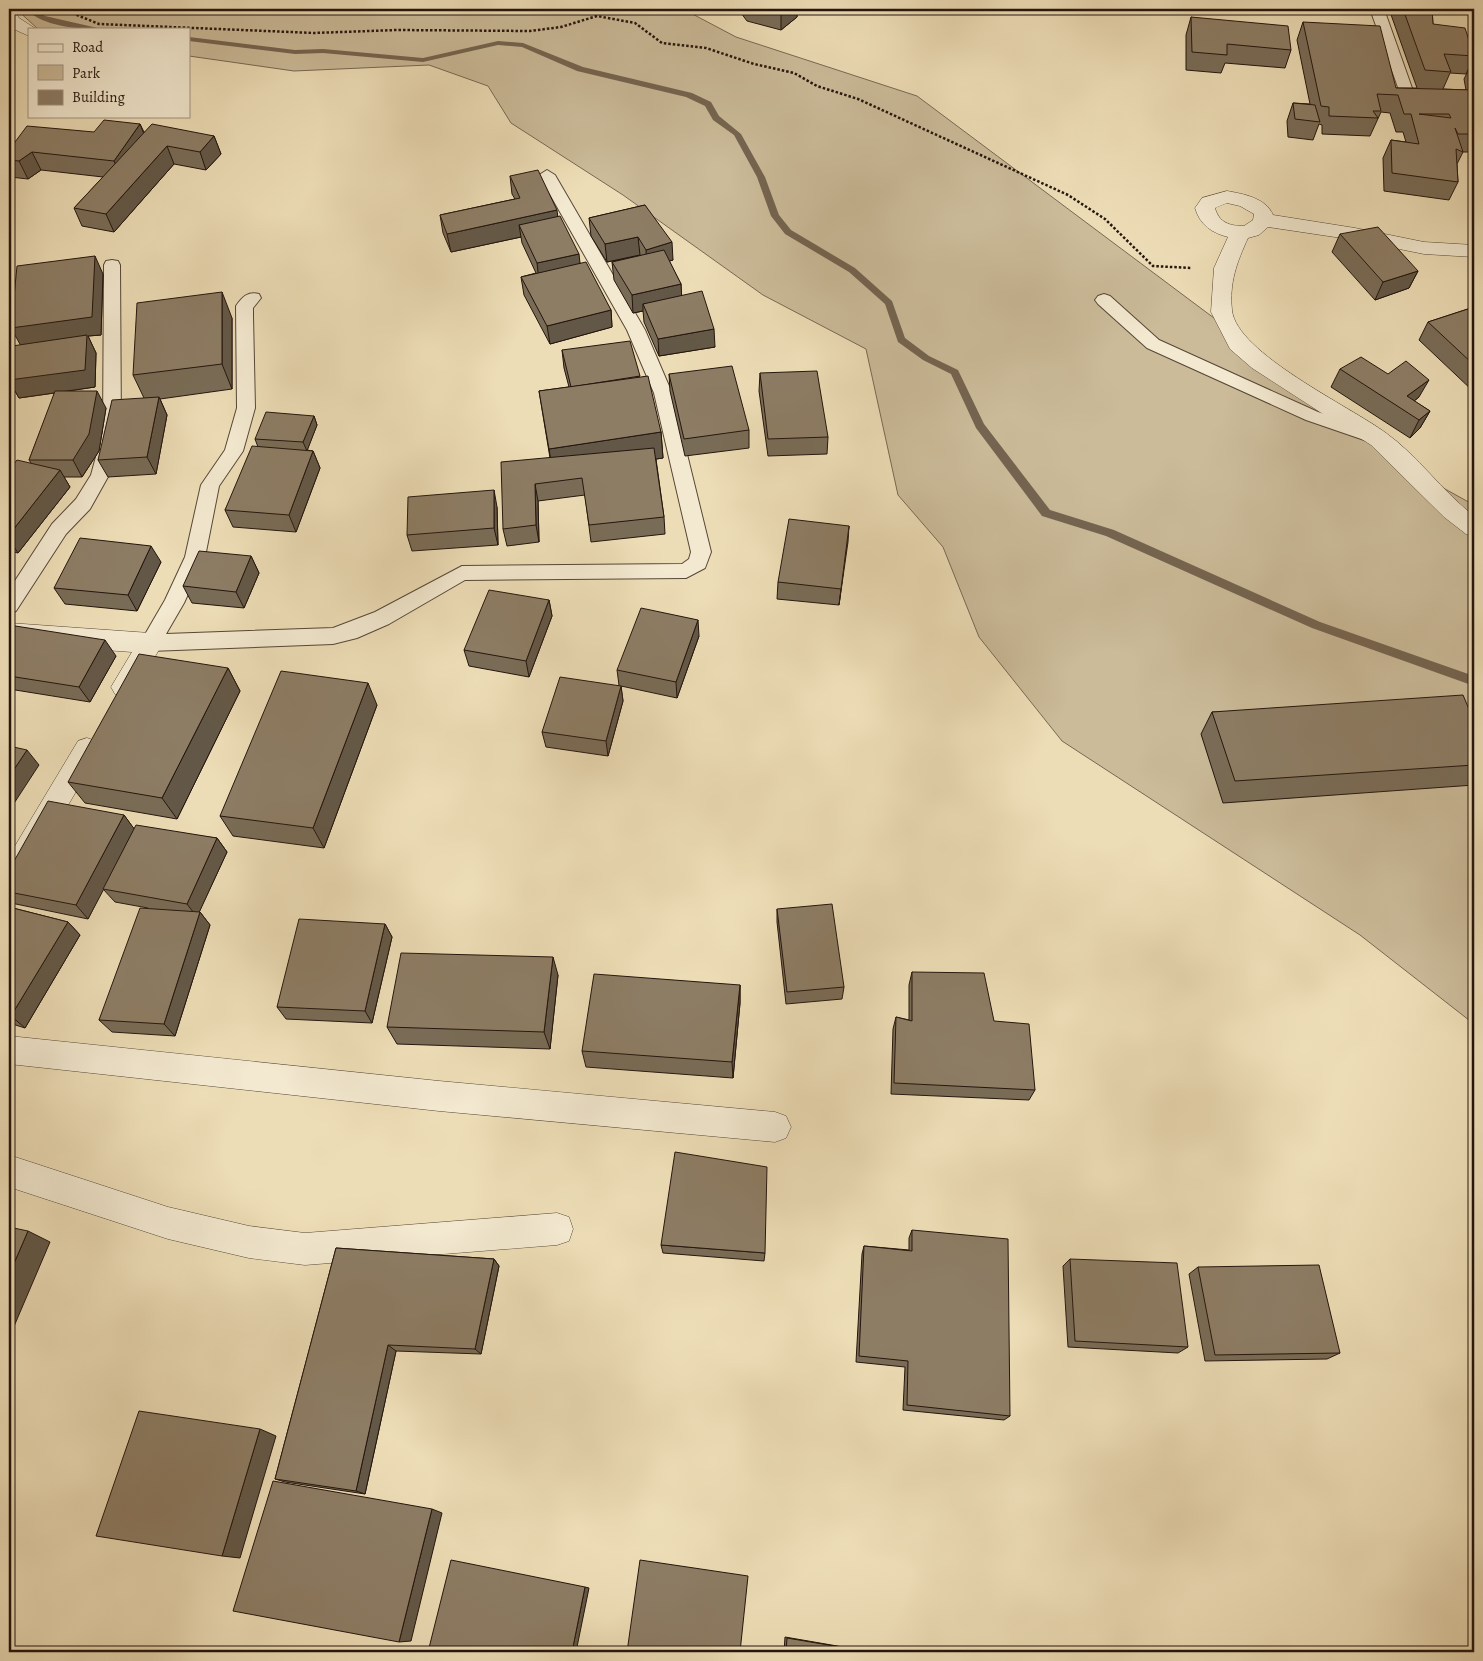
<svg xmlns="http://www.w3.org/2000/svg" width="1483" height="1661" font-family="Alegreya,serif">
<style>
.green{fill:#cbbb99;stroke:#786853}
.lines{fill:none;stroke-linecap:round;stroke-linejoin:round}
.stream{fill:#746450;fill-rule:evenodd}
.service-casing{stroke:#564737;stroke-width:2}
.minor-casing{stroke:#564737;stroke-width:1}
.path{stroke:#24150d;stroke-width:2.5;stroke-dasharray:2.5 2;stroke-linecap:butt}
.service{fill:#f3e9d0;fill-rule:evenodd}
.minor{fill:#f3e9d0;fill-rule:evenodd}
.wall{fill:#796c57;stroke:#24150d}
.shaded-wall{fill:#635847;stroke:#24150d}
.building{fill:#8d7d65;stroke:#24150d;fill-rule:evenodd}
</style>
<rect width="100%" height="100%" fill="#edddb6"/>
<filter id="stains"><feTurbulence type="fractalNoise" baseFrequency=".004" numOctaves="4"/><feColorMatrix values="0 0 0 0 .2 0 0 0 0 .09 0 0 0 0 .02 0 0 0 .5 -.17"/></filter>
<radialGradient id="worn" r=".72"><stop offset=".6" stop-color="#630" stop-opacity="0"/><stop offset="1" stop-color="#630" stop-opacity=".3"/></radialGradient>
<!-- green -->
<polygon class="green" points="16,9 683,9 736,37 917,96 1436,484 1474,505 1474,1024 1360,935 1062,741 979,637 943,547 898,495 866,349 763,295 623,195 511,123 488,86 429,65 294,71 189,56 189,29 38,29"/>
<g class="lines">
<!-- stream -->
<g class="stream">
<path d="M26 9H35L45 16 102 29C78 29 43 27 26 9Z"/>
<polygon points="189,37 295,50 323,49 423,58 498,41 523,43 583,67 692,93 711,102 719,116 741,134 765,177 779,215 791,230 855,268 892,301 905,338 929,356 958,370 984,424 1050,510 1114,530 1320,622 1474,676 1474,686 1312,628 1106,536 1042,516 976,428 951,374 923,360 898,342 885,304 849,272 785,234 771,216 757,177 734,135 713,120 705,106 686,97 577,71 522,47 498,45 423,62 323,53 295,54 189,41"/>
</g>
<defs>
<g id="service">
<polygon points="1370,9 1384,9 1412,88 1424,96 1474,100 1474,108 1420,104 1400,93"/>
<path d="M547 170 555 175 645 330 672 393 711 552 705 568 686 578 465 580 389 624 357 638 333 644 150 651 143 649 140 643 165 600 185 557 201 485 225 450 237 408 236 306C242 297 248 291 259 294L261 298 253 308V316L255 408 243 451 219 486 205 557 184 603 166 634 333 628 375 612 462 566 682 564 689 559 691 552 654 393 627 330 539 175Z"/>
<polygon points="112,260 118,261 120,265 121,431 109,475 90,509 66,534 16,611 9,614 9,590 52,524 76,499 91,475 103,431 104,265 106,261"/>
<polygon points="1104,294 1110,296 1159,340 1318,412 1377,431 1379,436 1377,441 1370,442 1306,420 1147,348 1098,304 1095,300 1098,296"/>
</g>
<g id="minor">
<polygon points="9,11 15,12 19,18 36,29 29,29 29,36 9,27"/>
<path d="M1227 191C1244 194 1266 198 1273 215L1355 228 1424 242 1474 245V257L1424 254 1355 240 1268 227 1259 235 1248 238C1237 262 1229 283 1232 310 1236 353 1351 407 1386 433 1417 455 1442 491 1474 516V537L1466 534 1444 517 1371 445 1252 368 1230 349 1211 312 1214 268 1228 237C1212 233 1200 225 1195 208L1202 198ZM1227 203 1240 206 1254 214 1253 220 1244 226C1230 226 1219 223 1215 208Z"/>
<polygon points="9,623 150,633 159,636 163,643 133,694 124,697 115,694 111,687 132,652 9,643"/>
<polygon points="87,738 96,741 100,749 96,757 19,890 9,893 9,856 78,741"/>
<polygon points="9,1036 439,1081 775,1112 786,1116 791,1127 786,1138 775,1142 439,1111 9,1064"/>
<polygon points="9,1155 168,1207 249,1226 305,1233 557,1213 569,1217 573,1229 569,1241 557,1245 305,1265 249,1258 168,1239 9,1187"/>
</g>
</defs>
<!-- service casing -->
<use href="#service" class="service-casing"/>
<!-- minor casing -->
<use href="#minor" class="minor-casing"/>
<!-- path -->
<polyline class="path" points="71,9 72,13 99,24 314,33 396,30 530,31 561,27 597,16 635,23 662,43 706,48 754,64 794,73 817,86 858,99 1068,195 1105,219 1153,266 1191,268"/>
<!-- service -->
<use href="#service" class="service"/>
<!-- minor -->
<use href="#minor" class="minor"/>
</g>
<!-- wall -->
<g class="wall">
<polygon points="741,9 797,9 797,17 781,30 747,21 741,13"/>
<polygon points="919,9 934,9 923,13"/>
<polygon points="1088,9 1131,9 1131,11 1092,14"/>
<polygon points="1389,9 1432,9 1433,24 1474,56 1466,74 1450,73 1443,89 1466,90 1464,79 1473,61 1474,61 1474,152 1463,152 1457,164 1458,182 1449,200 1384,191 1383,158 1391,140 1406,142 1403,132 1396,132 1390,113 1381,112 1370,136 1322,134 1322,125 1319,124 1313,140 1288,137 1287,121 1293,103 1310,104 1297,40 1303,22 1396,88 1417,88"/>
<polygon points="1474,13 1474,34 1470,21"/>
<polygon points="1191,17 1291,50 1285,68 1225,63 1221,73 1186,70 1186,35"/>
<polygon points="140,124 144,132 214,136 221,154 206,170 174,164 114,232 82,226 74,208 103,177 41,170 28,179 10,177 9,174 9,150"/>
<polygon points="510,176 557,217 580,263 611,310 612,327 550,344 524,295 521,277 536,273 522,243 521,237 451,252 443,233 440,215 515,199 512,194"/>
<polygon points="645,205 673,260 669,261 681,284 681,295 715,347 659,356 644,322 643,311 633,313 614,280 612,262 640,255 607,262 591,236 589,218"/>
<polygon points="1340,234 1418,271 1409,288 1375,300 1332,252"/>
<polygon points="103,274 101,335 88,336 96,353 95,387 68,391 106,408 99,451 82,477 64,477 70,487 18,553 9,551 9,470 31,463 29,460 55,393 19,398 9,381 9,378 20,345"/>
<polygon points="1474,307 1474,392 1419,340 1428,322"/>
<polygon points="232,318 232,389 160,399 167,415 156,474 108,477 98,460 144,398 133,375"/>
<polygon points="562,350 640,377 661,432 663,458 656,459 664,517 665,534 591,542 585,495 538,501 539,542 507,546 503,529 550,458 539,391 569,387 564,368"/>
<polygon points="1340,369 1419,397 1414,401 1430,411 1420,428 1410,438 1331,387"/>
<polygon points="760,373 828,437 827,454 768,456 759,391"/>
<polygon points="669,374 749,430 749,448 685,456 670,391"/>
<polygon points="314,416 317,425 307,450 313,451 320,468 296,532 233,527 225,510 258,447 255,439"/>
<polygon points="497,507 498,545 412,551 407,535"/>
<polygon points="849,526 839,605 777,599 778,582"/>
<polygon points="251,556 259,573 244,608 192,603 183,586"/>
<polygon points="161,562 137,611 65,604 54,588"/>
<polygon points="549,600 552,616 529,677 469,666 464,650"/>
<polygon points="9,625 116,656 90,702 9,689"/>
<polygon points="699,636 677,698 621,686 623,701 608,756 546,747 542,732 619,685 617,670"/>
<polygon points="228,668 240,691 177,819 85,803 68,782"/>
<polygon points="377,705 324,848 233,836 220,816"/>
<polygon points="1212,712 1474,721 1474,785 1223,803 1201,734"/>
<polygon points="124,815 134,829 217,838 227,852 199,912 200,912 210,925 175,1036 112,1032 99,1020 148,908 115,902 103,889 88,919 11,903 9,901 9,870"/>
<polygon points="9,907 68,922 80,935 25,1028 9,1023"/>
<polygon points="777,909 844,987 842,999 786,1004 777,922"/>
<polygon points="385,924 392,937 372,1023 286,1019 277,1007"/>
<polygon points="912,972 994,1021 1035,1090 1029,1100 891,1094 893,1029 896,1017 909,1020 909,985"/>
<polygon points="558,975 550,1049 397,1044 387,1027"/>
<polygon points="740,985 740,1003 733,1078 586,1067 582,1051"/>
<polygon points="912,1230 1010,1416 1004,1420 903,1410 905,1367 856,1362 862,1254 864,1246 909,1250 909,1238"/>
<polygon points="661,1245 765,1253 764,1261 663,1253"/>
<polygon points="336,1248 494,1259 499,1266 481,1354 396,1351 365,1494 285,1482 275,1479"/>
<polygon points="1070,1259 1188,1347 1178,1353 1068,1347 1063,1266"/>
<polygon points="1198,1267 1340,1353 1327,1359 1205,1361 1189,1274"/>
<polygon points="785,1637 872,1652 784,1652"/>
</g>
<!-- shaded-wall -->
<g class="shaded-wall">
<polygon points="785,9 797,9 797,17 781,30 781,12"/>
<polygon points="924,9 934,9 923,13"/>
<polygon points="140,124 147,142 122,179 114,161"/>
<polygon points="214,136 221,154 206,170 200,152"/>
<polygon points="167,146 174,164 114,232 106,214"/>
<polygon points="32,152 41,170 28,179 19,161"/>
<polygon points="557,210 559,228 519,225 521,237 451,252 447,234"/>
<polygon points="638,237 640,255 607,262 605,244"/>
<polygon points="672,242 673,260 647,268 646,250"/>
<polygon points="579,254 581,272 539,281 537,263"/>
<polygon points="95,256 103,274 101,335 88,336 96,353 95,387 19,398 9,380 21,346 11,328"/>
<polygon points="1418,271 1409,288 1375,300 1383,282"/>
<polygon points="681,284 682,302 643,304 643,311 633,313 632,295"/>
<polygon points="222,292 232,318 232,389 222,364"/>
<polygon points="611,310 612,327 550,344 547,326"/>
<polygon points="714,329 715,347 659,356 658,339"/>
<polygon points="1429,380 1419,397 1403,410 1407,396"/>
<polygon points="97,391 106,408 99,451 82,477 73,460"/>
<polygon points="159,397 167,415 156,474 147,457"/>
<polygon points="1430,411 1420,428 1410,438 1419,420"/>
<polygon points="314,416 317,425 307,451 303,442"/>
<polygon points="661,432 663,458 553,474 549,449"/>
<polygon points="313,451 320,468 296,532 289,515"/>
<polygon points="60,470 70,487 18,553 9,539 9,535"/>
<polygon points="535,484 538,501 539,542 536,525"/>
<polygon points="494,490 497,507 498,545 494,528"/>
<polygon points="849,526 848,542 839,605 841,589"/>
<polygon points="151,546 161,562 137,611 128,595"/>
<polygon points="251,556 259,573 244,608 236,592"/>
<polygon points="549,600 552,616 529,677 526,661"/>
<polygon points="698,620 699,636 677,698 676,682"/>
<polygon points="105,640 116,656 90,702 79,687"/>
<polygon points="228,668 240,691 177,819 162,798"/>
<polygon points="368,683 377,705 324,848 313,828"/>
<polygon points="621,686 623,701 608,756 606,741"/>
<polygon points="27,750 39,765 9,811 9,777"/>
<polygon points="124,815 135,830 88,919 76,905"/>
<polygon points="217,838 227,852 197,917 187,904"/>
<polygon points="200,912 210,925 175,1036 164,1024"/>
<polygon points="68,922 80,935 25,1028 11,1016"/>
<polygon points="385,924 392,937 372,1023 365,1011"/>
<polygon points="553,957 558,975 550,1049 544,1032"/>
<polygon points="740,985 740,1003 733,1078 732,1062"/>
<polygon points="28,1231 50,1242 9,1338 9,1275"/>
<polygon points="494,1259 499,1266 481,1354 475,1349"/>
<polygon points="388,1345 396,1351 365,1494 356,1491"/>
<polygon points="260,1429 276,1436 240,1558 222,1556"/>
<polygon points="432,1509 442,1513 411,1641 399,1642"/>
<polygon points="585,1587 589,1588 576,1652 572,1652"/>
</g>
<!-- building -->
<g class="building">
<polygon points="769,9 785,9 781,12"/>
<polygon points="1403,9 1432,9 1433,24 1465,28 1474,56 1444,54 1451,72 1425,70"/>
<polygon points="1191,17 1288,26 1291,50 1227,44 1227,55 1192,52"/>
<path d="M1303 22 1380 26 1396 88 1474 90V109H1473L1474 113V134H1458L1455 128 1463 152 1456 149 1458 182 1392 173 1391 140 1419 144 1411 114H1404L1398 95 1377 94 1381 111H1373L1378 118 1329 116V107L1321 106ZM1419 114H1449L1451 118Z"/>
<polygon points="1293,103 1315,105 1320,122 1295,119"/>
<polygon points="104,120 140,124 114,161 32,152 19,161 9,160 9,150 27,126 94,132"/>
<polygon points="152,124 214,136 200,152 167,146 106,214 74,208"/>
<polygon points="538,170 557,210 447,234 440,215 520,198 510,176"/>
<polygon points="645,205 672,242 646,250 638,237 605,244 589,218"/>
<polygon points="560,216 579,254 537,263 519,225"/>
<polygon points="1378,227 1418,271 1383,282 1340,234"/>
<polygon points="664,250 681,284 632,295 612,262"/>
<polygon points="95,256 92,317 11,328 17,266"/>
<polygon points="586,262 611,310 547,326 521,277"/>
<polygon points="702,291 714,329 658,339 643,304"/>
<polygon points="222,292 222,364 133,375 137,303"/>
<polygon points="1474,307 1474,365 1428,322"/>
<polygon points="87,335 85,370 9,380 12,346"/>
<polygon points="630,341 640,376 571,387 562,350"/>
<polygon points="1361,357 1388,374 1406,361 1429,380 1407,396 1430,411 1419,420 1340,369"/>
<polygon points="732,366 749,430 684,439 669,374"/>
<polygon points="817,371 828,437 768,439 760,373"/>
<polygon points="648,376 661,432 549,449 539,391"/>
<polygon points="55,391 97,391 89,434 73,460 29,460"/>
<polygon points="159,397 147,457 98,460 112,400"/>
<polygon points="266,412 314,416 303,442 255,439"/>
<polygon points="252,446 313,451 289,515 225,510"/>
<polygon points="654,448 664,517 589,525 582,478 535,484 536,525 503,529 501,462"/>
<polygon points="17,460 60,470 9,535 9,470"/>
<polygon points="494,490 494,528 407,535 408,497"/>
<polygon points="789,519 849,526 841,589 778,582"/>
<polygon points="80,538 151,546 128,595 54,588"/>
<polygon points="199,551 251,556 236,592 183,586"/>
<polygon points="489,590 549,600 526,661 464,650"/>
<polygon points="641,608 698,620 676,682 617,670"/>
<polygon points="9,625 105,640 79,687 9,676"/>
<polygon points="139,654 228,668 162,798 68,782"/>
<polygon points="281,671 368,683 313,828 220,816"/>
<polygon points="560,677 621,686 606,741 542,732"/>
<polygon points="1463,695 1474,721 1474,765 1235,781 1212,712"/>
<polygon points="9,746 27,750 9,777"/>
<polygon points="48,801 124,815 76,905 9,892 9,870"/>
<polygon points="136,825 217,838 187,904 103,889"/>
<polygon points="832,904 844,987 787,992 777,909"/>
<polygon points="9,907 68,922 11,1016 9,1016"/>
<polygon points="140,908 200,912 164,1024 99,1020"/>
<polygon points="299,919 385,924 365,1011 277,1007"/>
<polygon points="401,953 553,957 544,1032 387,1027"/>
<polygon points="912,972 984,973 994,1021 1029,1024 1035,1090 894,1083 896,1017 912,1021"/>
<polygon points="594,974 740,985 732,1062 582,1051"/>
<polygon points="675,1152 767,1167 765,1253 661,1245"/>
<polygon points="9,1227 28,1231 9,1275"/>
<polygon points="912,1230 1008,1239 1010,1416 907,1405 908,1361 859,1356 864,1246 912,1251"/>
<polygon points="336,1248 494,1259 475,1349 388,1345 356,1491 275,1479"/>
<polygon points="1070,1259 1177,1263 1188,1347 1075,1341"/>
<polygon points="1319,1265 1340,1353 1215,1355 1198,1267"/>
<polygon points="139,1411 260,1429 222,1556 96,1536"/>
<polygon points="273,1481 432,1509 399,1642 233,1611"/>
<polygon points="451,1560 585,1587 572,1652 428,1652"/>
<polygon points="640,1560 748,1576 740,1652 627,1652"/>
<polygon points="787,1638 870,1652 786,1652"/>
</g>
<!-- margin -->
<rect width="1483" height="1661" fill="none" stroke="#edddb6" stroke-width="30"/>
<rect x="10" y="10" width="1463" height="1641" fill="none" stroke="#24150d" stroke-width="2.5"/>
<rect x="15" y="15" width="1453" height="1631" fill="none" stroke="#24150d"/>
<!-- legend -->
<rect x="28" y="28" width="162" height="90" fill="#f3e9d0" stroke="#a09482"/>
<rect x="38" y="44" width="25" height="8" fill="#f3e9d0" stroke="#a09482"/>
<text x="72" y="52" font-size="15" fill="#24150d">Road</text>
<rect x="38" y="65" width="25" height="15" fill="#cbbb99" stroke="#a09482"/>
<text x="72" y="78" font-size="15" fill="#24150d">Park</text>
<rect x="38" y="90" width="25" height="15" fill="#8d7d65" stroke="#a09482"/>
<text x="72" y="102" font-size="15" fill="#24150d">Building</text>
<rect width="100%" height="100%" filter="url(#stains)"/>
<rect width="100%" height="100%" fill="url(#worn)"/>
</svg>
